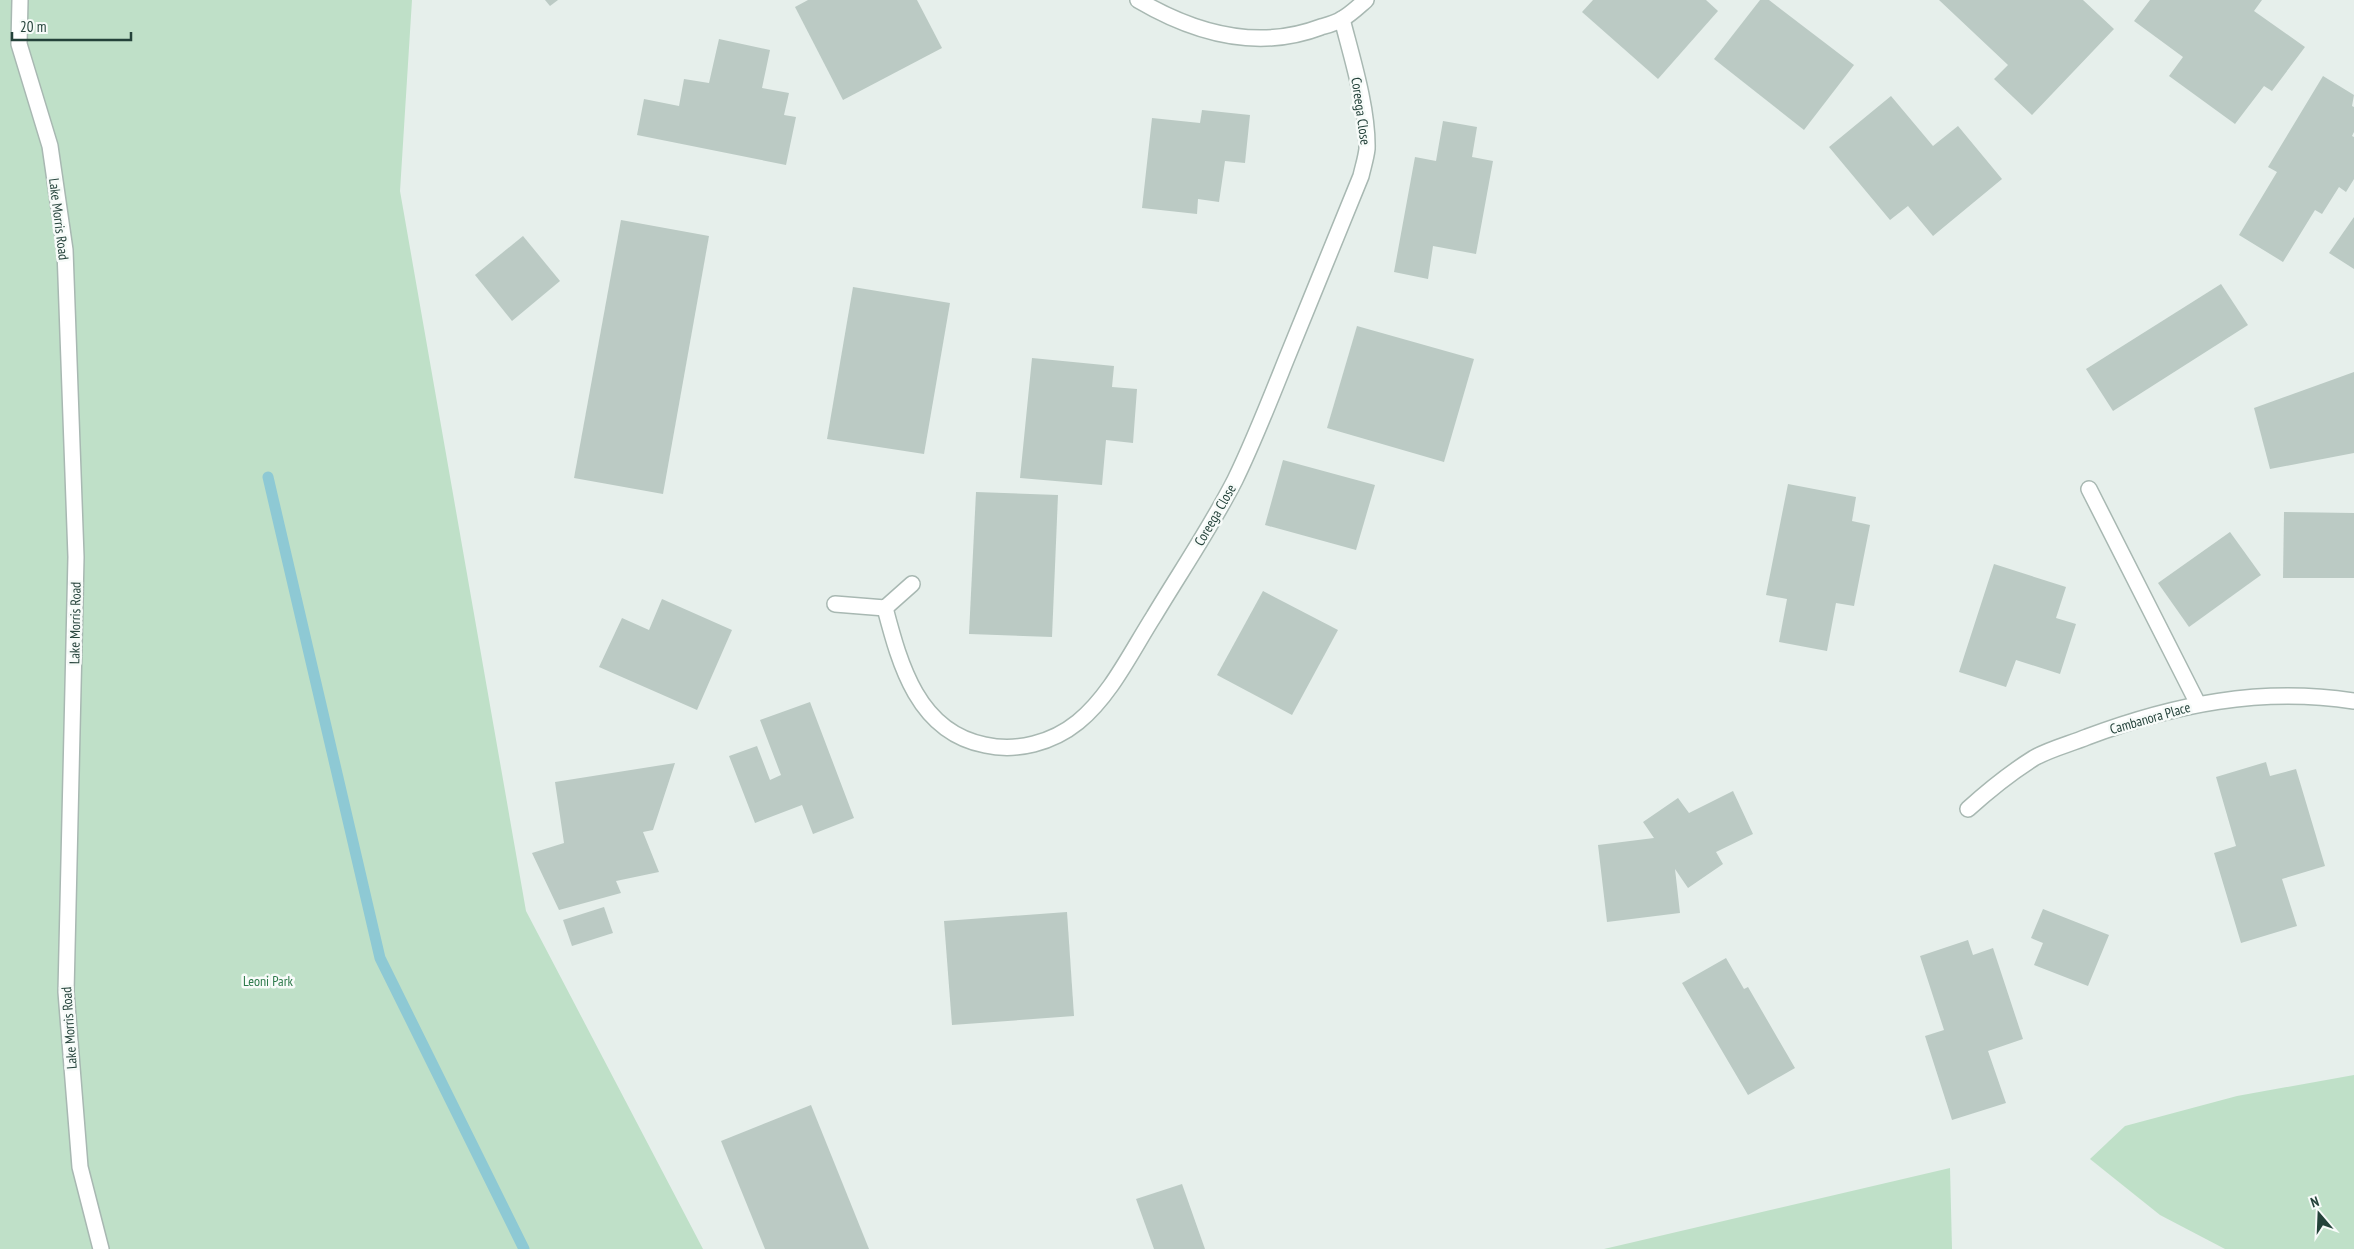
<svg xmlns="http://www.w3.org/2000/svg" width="2354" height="1249" font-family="'PT Sans Narrow',sans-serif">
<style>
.green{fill:#bfe0c8}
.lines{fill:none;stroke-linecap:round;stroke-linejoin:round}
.stream{stroke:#8ec9d4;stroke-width:11}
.building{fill:#bbcac4}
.minor-casing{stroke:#a8b8b2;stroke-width:18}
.tertiary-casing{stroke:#a8b8b2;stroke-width:18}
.minor{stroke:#fff;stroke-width:15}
.tertiary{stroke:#fff;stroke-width:15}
.labels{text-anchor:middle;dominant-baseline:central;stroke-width:5;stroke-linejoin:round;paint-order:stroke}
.street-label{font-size:14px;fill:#24423a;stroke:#f7fbf9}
.park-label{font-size:14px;fill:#2d7a4b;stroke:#f7fbf9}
</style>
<rect width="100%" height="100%" fill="#e6efeb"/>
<!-- green -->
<g class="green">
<polygon points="0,0 412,0 400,191 526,911 703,1249 0,1249"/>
<polygon points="2354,1075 2354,1249 2225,1249 2160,1215 2090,1159 2125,1126 2237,1096"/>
<polygon points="1950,1168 1952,1249 1604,1249"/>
</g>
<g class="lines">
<!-- stream -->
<polyline class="stream" points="268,477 380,958 524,1249"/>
</g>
<!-- building -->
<g class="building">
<polygon points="545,0 558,0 550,6"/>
<polygon points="808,0 917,0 942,48 843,100 795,7"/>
<polygon points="1593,0 1706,0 1718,11 1658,79 1582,12"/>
<polygon points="1760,0 1769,0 1854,65 1804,130 1714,59"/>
<polygon points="1939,0 2083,0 2114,29 2032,115 1994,79 2008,65"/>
<polygon points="2150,0 2262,0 2254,11 2305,47 2272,91 2264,86 2235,124 2169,76 2183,57 2134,21"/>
<polygon points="719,39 770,50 762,88 789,93 784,115 796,117 786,165 637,135 644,99 679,106 684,79 709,83"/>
<polygon points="2323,76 2354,95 2352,106 2354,107 2354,132 2352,136 2354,137 2354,179 2346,192 2339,187 2322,214 2315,210 2283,262 2239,235 2277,172 2268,167"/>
<polygon points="1891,96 1933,146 1958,126 2002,179 1933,236 1908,206 1890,220 1829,147"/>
<polygon points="1202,110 1250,115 1245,163 1225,161 1219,202 1198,199 1197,214 1142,208 1152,118 1200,123"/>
<polygon points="1443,121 1477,127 1472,157 1493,161 1476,254 1433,246 1428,279 1394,272 1415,157 1436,161"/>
<polygon points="2354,217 2354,269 2329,253"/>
<polygon points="621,220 709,236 663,494 574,478"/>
<polygon points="523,236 560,281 512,321 475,275"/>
<polygon points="2221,284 2248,325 2113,411 2086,369"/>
<polygon points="853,287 950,303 924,454 827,439"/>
<polygon points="1357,326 1474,359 1444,462 1327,428"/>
<polygon points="1032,358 1114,366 1112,387 1137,389 1133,443 1106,440 1102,485 1020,478"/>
<polygon points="2354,372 2354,453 2270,469 2254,408"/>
<polygon points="1283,460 1375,485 1356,550 1265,525"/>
<polygon points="1788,484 1856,497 1852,521 1870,525 1854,606 1836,603 1827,651 1779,642 1787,599 1766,595"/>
<polygon points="976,492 1058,495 1052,637 969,634"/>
<polygon points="2284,512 2354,513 2354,578 2283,578"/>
<polygon points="2230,532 2261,575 2189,627 2158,583"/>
<polygon points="1994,564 2066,587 2056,618 2076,624 2060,674 2016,660 2006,687 1959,672"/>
<polygon points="1263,591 1338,630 1292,715 1217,675"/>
<polygon points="662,599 732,630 697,710 599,667 622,618 649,630"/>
<polygon points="810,702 854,818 813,834 802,805 755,823 729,756 757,746 770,780 781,775 760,720"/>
<polygon points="2266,762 2270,776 2296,769 2325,866 2282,879 2297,926 2241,943 2214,853 2236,846 2216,777"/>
<polygon points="675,763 653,830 643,832 659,872 616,881 621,893 559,910 532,853 564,843 555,782"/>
<polygon points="1733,791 1753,834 1716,852 1723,864 1688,888 1675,869 1680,913 1607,922 1598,845 1654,838 1643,822 1678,798 1689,813"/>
<polygon points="604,907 613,933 572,946 563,920"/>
<polygon points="2043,909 2109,935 2088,986 2034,965 2043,943 2031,938"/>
<polygon points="1067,912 1074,1016 952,1025 944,921"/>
<polygon points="1968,940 1973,955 1993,948 2023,1039 1988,1051 2006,1103 1952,1120 1925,1036 1944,1030 1920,956"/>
<polygon points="1726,958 1744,989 1748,987 1795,1068 1748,1095 1682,983"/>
<polygon points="811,1105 869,1249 765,1249 721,1141"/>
<polygon points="1182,1184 1205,1249 1154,1249 1136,1199"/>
</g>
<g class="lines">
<defs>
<g id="minor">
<path d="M1138 0C1194 33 1258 51 1321 27 1328 25 1336 23 1342 19 1351 14 1359 6 1366 0"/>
<polyline points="2089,489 2198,704"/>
<polyline points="835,604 885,608 912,584"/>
<path d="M885 608C900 665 918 732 985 745 1017 752 1052 743 1078 722 1111 695 1131 652 1154 616 1181 571 1211 527 1235 480 1254 441 1270 400 1286 360 1311 299 1336 237 1361 176 1363 167 1366 158 1367 149 1368 109 1352 58 1342 19"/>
<path d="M1968 809C1989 790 2010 773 2034 758 2050 749 2070 744 2087 737 2175 704 2260 687 2354 701"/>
</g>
<polyline id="tertiary" points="20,0 19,44 50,146 65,250 76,557 66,992 80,1167 101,1249"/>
</defs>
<!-- minor casing -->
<use href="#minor" class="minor-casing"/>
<!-- tertiary casing -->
<use href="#tertiary" class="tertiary-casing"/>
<!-- minor -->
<use href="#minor" class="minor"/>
<!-- tertiary -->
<use href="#tertiary" class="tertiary"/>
</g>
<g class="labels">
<!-- street labels -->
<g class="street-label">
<text transform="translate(1361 111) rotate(82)">Coreega Close</text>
<text transform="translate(59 219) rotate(83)">Lake Morris Road</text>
<text transform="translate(1215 515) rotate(-60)">Coreega Close</text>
<text transform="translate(75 623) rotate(-89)">Lake Morris Road</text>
<text transform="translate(2150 718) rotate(-16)">Cambanora Place</text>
<text transform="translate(69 1028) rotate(-94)">Lake Morris Road</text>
</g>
<!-- park labels -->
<g class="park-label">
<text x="268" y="981">Leoni Park</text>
</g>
</g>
<!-- north arrow -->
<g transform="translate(2319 1214) rotate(341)" stroke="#f7fbf9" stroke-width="4" paint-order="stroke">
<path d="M0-4L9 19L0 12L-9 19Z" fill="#24423a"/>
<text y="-8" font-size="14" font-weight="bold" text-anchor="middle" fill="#24423a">N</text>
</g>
<!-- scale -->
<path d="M12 32v8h119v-8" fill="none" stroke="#24423a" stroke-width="2.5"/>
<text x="20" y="32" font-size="15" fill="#24423a" stroke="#f7fbf9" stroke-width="4" paint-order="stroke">20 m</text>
</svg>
